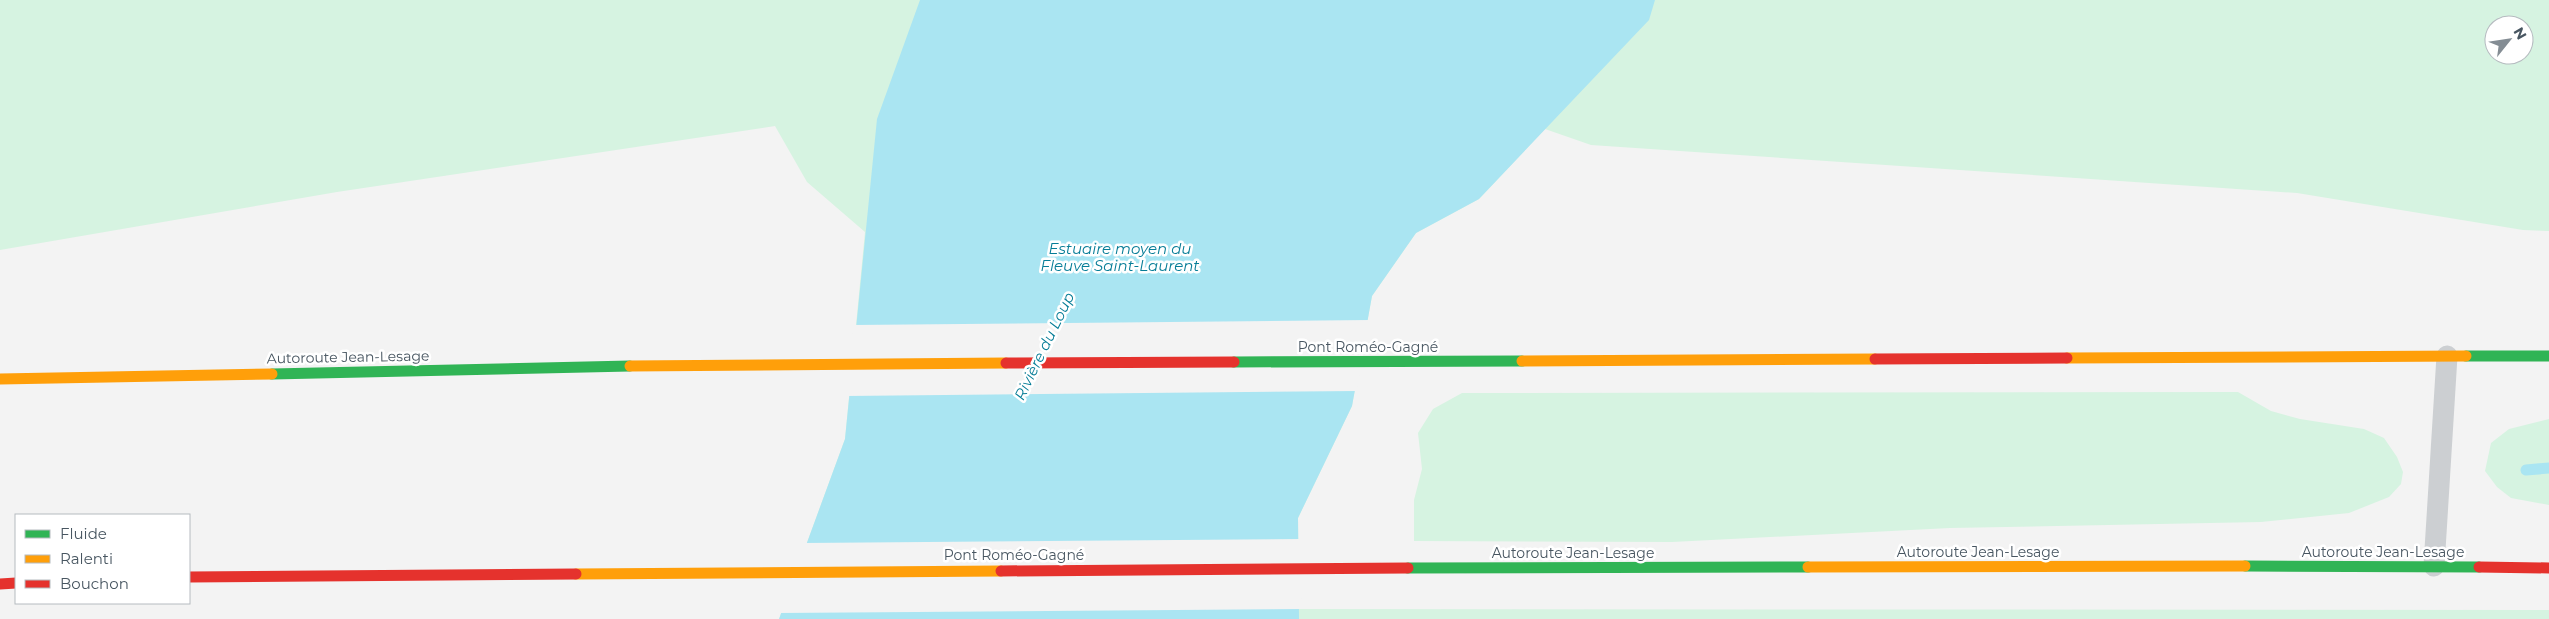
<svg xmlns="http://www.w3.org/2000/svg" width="2549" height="619" font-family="Montserrat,sans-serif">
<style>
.green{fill:#d6f3e1;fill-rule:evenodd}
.water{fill:#aae5f2}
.pier{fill:#f3f3f3}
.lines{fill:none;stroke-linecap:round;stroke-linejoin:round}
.stream{stroke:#aae5f2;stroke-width:11}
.lane{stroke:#cccfd2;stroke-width:21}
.fast{stroke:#30b455;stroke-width:11}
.slow{stroke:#ff9f0a;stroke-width:11}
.jam{stroke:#e5322d;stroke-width:11}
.labels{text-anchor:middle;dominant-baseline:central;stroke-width:5;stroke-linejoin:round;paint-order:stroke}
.street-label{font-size:14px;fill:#485661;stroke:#fff}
.water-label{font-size:15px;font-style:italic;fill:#067d97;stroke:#fff}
</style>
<rect width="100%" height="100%" fill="#f3f3f3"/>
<!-- green -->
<g class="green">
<polygon points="0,0 1123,0 779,619 845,439 865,232 807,182 775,126 337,192 0,250"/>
<path d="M1278 0H2549V231L2523 230 2297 193 1591 145 1545 129 1479 199 1416 233 1372 296 1352 406 1298 518 1299 609 2538 610H2549V619H1042ZM2494 25H2524V55H2494Z"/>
<polygon points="2238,392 2271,411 2300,419 2364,429 2384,438 2397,457 2403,472 2401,484 2389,497 2349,513 2261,522 1950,528 1672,542 1414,541 1414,500 1422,469 1418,433 1433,409 1462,393"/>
<polygon points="2549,419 2549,505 2511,498 2497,487 2485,471 2491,443 2509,429"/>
</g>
<!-- water -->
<polygon class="water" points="920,0 1655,0 1649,20 1479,199 1416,233 1372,296 1352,406 1298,518 1299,619 779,619 845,439 877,119"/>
<!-- pier -->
<g class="pier">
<polygon points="1370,320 1357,391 846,396 853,325"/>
<polygon points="1301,539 1302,609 779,613 804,543"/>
</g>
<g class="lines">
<!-- stream -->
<polyline class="stream" points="2526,470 2549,468"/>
<!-- lane -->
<polyline class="lane" points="2434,566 2447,356"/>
<!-- fast -->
<g class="fast">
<polyline points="2466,356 2549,356"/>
<polyline points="1234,362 1522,361"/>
<polyline points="272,374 630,366"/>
<polyline points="2245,566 2479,567"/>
<polyline points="1408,568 1808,567"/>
</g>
<!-- slow -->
<g class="slow">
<polyline points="2067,358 2466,356"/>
<polyline points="1522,361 1875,359"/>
<polyline points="630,366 1006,363"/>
<polyline points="0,379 272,374"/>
<polyline points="1808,567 2245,566"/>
<polyline points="576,574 1001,571"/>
</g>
<!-- jam -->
<g class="jam">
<polyline points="1875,359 2067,358"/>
<polyline points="1006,363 1234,362"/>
<polyline points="2479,567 2549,568"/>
<polyline points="1001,571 1408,568"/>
<polyline points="189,577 576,574"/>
<polyline points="0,584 16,583"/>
</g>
</g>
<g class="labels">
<!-- street labels -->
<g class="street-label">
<text x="1368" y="347">Pont Roméo-Gagné</text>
<text transform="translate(348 357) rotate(-1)">Autoroute Jean-Lesage</text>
<text x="1978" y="552">Autoroute Jean-Lesage</text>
<text x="2383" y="552">Autoroute Jean-Lesage</text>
<text x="1573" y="553">Autoroute Jean-Lesage</text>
<text x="1014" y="555">Pont Roméo-Gagné</text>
</g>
<!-- water labels -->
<g class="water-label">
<text x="1120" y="248">Estuaire moyen du<tspan x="1120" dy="17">Fleuve Saint-Laurent</tspan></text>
<text transform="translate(1044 346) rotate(-64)">Rivière du Loup</text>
</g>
</g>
<!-- legend -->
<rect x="15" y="514" width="175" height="90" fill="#ffffff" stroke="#b6bbc0"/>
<rect x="25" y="530" width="25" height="8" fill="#30b455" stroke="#b6bbc0"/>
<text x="60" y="539" font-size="15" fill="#485661">Fluide</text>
<rect x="25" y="555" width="25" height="8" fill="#ff9f0a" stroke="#b6bbc0"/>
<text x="60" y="564" font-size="15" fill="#485661">Ralenti</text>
<rect x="25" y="580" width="25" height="8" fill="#e5322d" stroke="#b6bbc0"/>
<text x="60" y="589" font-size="15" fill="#485661">Bouchon</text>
<!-- north arrow -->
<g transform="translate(2509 40) rotate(60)"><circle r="24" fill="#ffffff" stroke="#b6bbc0"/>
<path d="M0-4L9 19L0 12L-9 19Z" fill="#848d94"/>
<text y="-8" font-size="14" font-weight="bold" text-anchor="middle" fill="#485661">N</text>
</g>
</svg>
